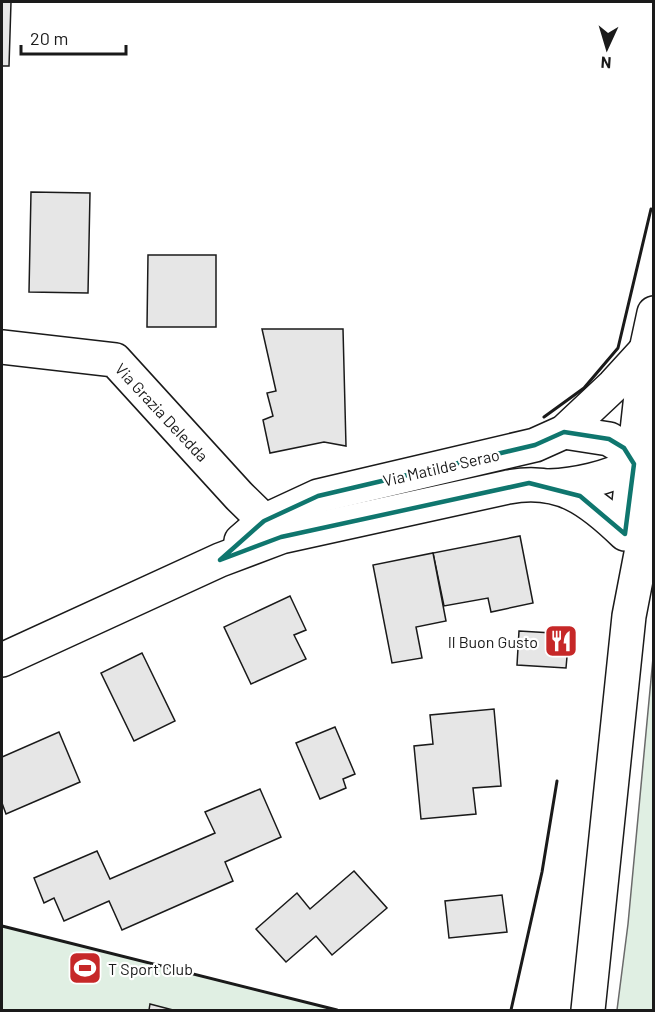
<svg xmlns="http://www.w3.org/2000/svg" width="655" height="1012" font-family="Barlow,sans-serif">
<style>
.green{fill:#e0efe3;stroke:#6a6a6a;stroke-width:1.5}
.building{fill:#e6e6e6;stroke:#1a1a1a;stroke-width:1.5}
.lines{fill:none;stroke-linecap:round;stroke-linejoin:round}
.minor-casing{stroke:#1a1a1a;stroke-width:36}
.major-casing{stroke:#1a1a1a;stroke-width:36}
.minor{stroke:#fff;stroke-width:33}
.major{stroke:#fff;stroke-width:33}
.wall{stroke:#1a1a1a;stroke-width:3}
.marked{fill:none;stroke:#0f766e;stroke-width:4.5;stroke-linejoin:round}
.labels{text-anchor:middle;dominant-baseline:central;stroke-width:4.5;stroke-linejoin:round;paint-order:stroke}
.street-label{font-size:16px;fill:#1a1a1a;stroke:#fff}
.poi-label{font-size:16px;fill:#1a1a1a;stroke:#fff;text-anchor:end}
</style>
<rect width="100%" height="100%" fill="#fff"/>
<!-- green -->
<g class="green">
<polygon points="653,658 653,1010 617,1010 628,924"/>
<polygon points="2,926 337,1010 2,1010"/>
</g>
<!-- building -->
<g class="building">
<polygon points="2,2 11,2 9,66 2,66"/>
<polygon points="31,192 90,193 88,293 29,292"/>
<polygon points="148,255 216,255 216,327 147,327"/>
<polygon points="262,329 343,329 346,446 324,442 270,453 263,420 273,416 267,393 276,391"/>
<polygon points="520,536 533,603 491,612 488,598 444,606 433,553"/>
<polygon points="433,553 446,621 416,627 422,658 392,663 373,565"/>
<polygon points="290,596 306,630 294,635 306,659 251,684 224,627"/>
<polygon points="519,631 569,634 566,668 517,665"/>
<polygon points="142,653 175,721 134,741 101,673"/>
<polygon points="494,709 501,786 473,788 476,814 421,819 414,746 433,744 430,715"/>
<polygon points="335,727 355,774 343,779 346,788 320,799 296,743"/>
<polygon points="59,732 80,782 6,814 2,803 2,757"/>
<polygon points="260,789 281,837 225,862 233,881 122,930 109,901 64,921 54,898 44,903 34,878 97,851 110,879 215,833 205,812"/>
<polygon points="354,871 387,908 332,955 316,936 286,962 256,929 297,893 310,909"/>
<polygon points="502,895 507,932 449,938 445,901"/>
<polygon points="150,1004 173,1010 149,1010"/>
</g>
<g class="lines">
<defs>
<g id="minor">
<polyline points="2,347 115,360 239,496 280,536"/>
<polyline points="564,432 609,439 624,448 645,482"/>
<path d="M549 486C576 485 608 478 632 465 640 460 647 452 654 446"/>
<polyline points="241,541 264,521 318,496 535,445 564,432 614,385 646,350"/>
<path d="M2 660 220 560 281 537 508 487C560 477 590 500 625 534"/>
</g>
<g id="major">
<polyline points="627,521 646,350 654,313"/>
<polyline points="588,1010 629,616 654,486"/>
</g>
</defs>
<!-- minor casing -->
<use href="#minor" class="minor-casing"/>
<!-- major casing -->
<use href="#major" class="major-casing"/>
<!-- minor -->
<use href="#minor" class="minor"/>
<!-- major -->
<use href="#major" class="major"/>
<!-- wall -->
<g class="wall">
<polyline points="544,417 584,388 618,348 651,209"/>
<polyline points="2,926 337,1010"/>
<polyline points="511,1010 542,872 557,781"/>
</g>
</g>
<!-- marked area -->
<path class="marked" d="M564 432 609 439 624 448 634 464 625 534 580 496 529 483 281 537 220 560 264 521 318 496 535 445Z"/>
<!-- icons -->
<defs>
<symbol id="restaurant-square" viewBox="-11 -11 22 22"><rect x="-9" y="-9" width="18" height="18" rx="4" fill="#c62828" stroke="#fff"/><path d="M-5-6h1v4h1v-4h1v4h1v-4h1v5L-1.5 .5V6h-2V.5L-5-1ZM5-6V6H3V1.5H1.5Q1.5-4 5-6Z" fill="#fff"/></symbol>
<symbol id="stadium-square" viewBox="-11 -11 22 22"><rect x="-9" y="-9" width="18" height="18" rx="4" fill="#c62828" stroke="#fff"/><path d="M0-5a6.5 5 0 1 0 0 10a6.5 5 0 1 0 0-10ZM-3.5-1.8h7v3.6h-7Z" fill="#fff"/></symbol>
</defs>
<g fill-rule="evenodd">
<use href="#restaurant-square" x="542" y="622" width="38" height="38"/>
<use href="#stadium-square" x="66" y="949" width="38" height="38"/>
</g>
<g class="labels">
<!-- street labels -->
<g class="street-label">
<text transform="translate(162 412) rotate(47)">Via Grazia Deledda</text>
<text transform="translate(441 467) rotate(-13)">Via Matilde Serao</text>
</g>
<!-- poi labels -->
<g class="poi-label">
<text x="538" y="641">Il Buon Gusto</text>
<text x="108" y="968" text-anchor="start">T Sport Club</text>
</g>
</g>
<!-- border -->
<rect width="655" height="1012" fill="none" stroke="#1a1a1a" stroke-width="6"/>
<!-- north arrow -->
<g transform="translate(607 48) rotate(184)" stroke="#ffffff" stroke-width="4.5" paint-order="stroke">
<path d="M0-4.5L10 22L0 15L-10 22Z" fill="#1a1a1a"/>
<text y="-9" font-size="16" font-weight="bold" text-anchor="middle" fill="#1a1a1a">N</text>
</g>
<!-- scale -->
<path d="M21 45v9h105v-9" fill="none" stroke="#1a1a1a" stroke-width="3"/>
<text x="30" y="45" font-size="18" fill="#1a1a1a" stroke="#ffffff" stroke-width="4.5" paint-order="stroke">20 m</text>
</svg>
